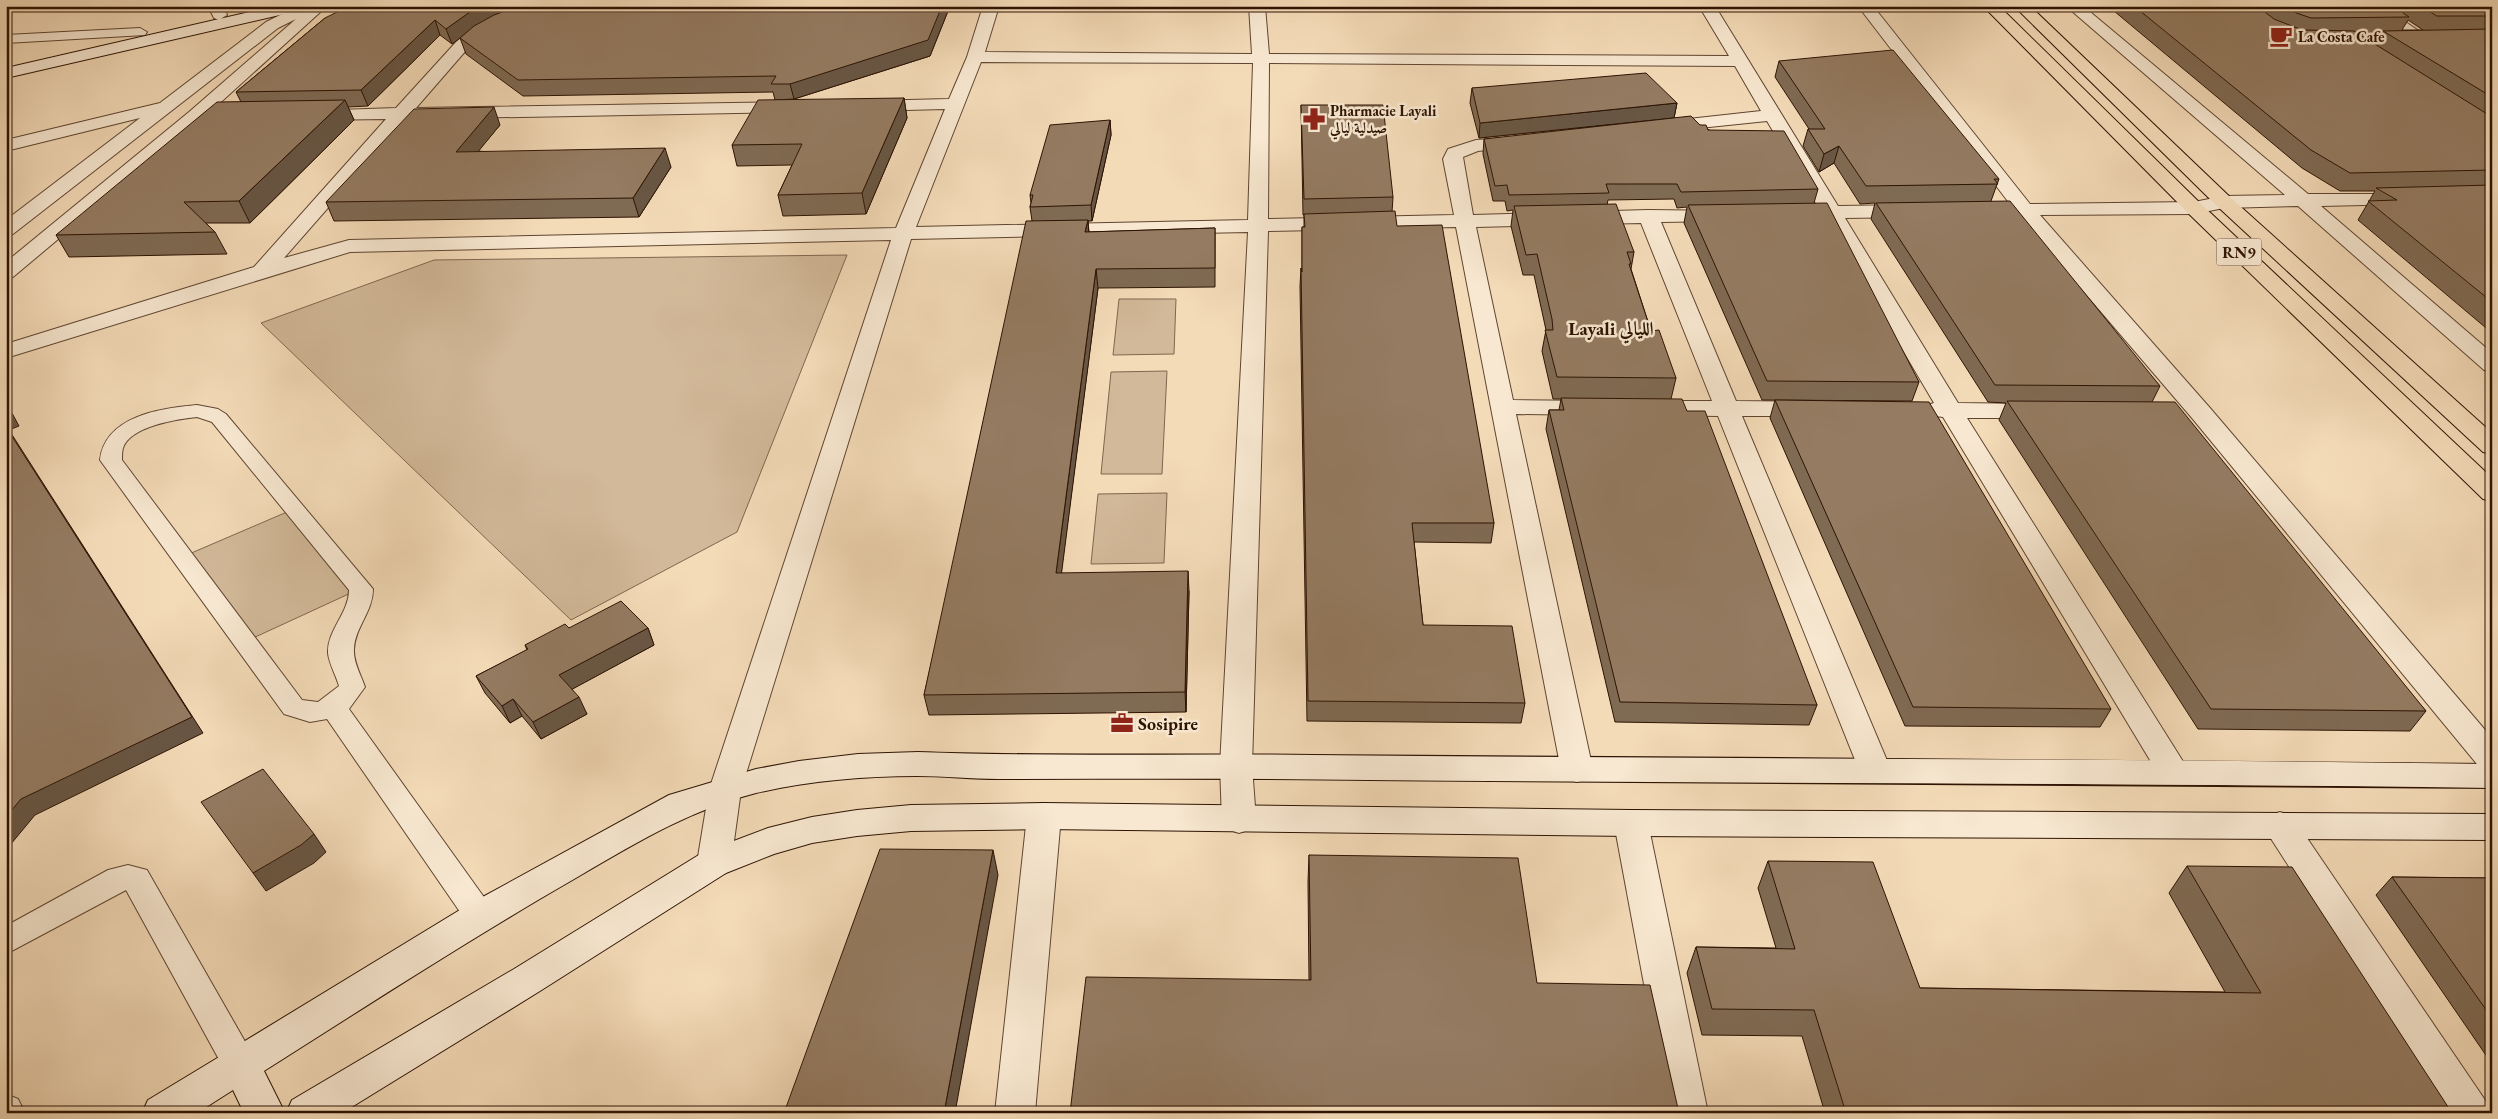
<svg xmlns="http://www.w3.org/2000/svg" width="2498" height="1119" font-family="'EB Garamond',Amiri,serif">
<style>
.green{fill:#d2b999;stroke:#80664e}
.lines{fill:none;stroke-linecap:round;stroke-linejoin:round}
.lane-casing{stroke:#5f4530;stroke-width:2}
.street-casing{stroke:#5f4530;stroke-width:2}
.secondary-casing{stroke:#2d1303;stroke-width:2}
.highway-casing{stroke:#2d1303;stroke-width:2}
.lane{fill:#f8e8d1;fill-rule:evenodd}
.street{fill:#f8e8d1;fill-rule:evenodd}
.secondary{fill:#f8e8d1;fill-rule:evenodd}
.highway{fill:#f4dbb8;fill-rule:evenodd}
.wall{fill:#7f6a53;stroke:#2d1303;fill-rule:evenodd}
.shaded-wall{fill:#685644;stroke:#2d1303}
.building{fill:#947b61;stroke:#2d1303}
.labels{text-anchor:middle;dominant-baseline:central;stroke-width:5;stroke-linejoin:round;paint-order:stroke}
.far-poi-label{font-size:15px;font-weight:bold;fill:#2d1303;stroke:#f8e8d1;text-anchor:start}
.shield{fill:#f8e8d1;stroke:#6a5341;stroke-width:1}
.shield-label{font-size:16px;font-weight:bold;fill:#2d1303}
.poi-label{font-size:18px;font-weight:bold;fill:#2d1303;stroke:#f8e8d1;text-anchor:start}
.neighbourhood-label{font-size:19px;font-weight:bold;fill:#2d1303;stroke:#f8e8d1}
</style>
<rect width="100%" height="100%" fill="#f4dbb8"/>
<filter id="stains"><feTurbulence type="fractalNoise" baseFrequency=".004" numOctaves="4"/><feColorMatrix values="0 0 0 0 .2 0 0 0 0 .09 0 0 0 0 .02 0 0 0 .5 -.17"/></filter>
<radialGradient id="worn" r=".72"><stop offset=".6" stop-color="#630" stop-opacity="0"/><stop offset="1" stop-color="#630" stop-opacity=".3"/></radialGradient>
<!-- green -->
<g class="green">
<polygon points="1041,6 1203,6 1203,9 1040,8"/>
<polygon points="847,255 737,532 571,620 261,323 434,260"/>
<polygon points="1119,299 1176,299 1174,354 1113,355"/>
<polygon points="1167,371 1162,474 1101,474 1111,372"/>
<polygon points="1167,493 1164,563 1091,564 1098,494"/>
<polygon points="287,512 353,592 251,639 189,554"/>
</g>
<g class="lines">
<defs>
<g id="lane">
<polygon points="140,28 147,32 145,35 6,43 6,35"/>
<path d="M197 405 218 409 226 414 373 589C373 612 355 627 354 649 353 662 361 675 365 687L349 709 491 907 495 916 491 925 480 929 469 925 327 719 310 722 284 714 100 460C105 416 161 408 197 405ZM197 417 212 422 349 590C349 613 327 630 328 653 329 664 336 675 339 686L318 702 302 700 122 460C122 456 122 451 123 448 130 426 178 419 197 417Z"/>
<polygon points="128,865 147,870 251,1052 256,1063 251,1074 239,1078 227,1074 126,890 6,954 6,926 108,870"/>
<polygon points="6,1094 18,1099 25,1113 6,1113"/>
</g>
<g id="street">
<polygon points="208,6 224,6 227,15 219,20 214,18"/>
<polygon points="298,6 327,6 211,111 243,112 246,116 243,120 199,121 13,277 6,279 6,262 189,112 296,19 278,28 13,234 6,236 6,220 140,118 6,151 6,140 160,103 266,22"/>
<path d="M529 6H555L553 9C522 17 494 27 469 47L416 108 792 102 798 103 801 107 798 111 792 112 406 119 284 258 349 240 896 228 945 109 867 111 861 110 858 106 861 102 867 101 949 99 967 57 983 6H999L985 52 1252 54 1249 6H1265L1269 54 1729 56 1699 6H1715L1838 206 1911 205 1918 207 1921 211 1918 215 1911 217 1845 218 1958 403 2041 404 2050 406 2053 411 2050 416 2041 418H1967L2189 771 2184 780 2173 783 2162 780 1943 417 1927 415 1924 410 1927 405 1934 403 1825 218 1787 217 1784 213 1787 209 1818 207 1767 121 1661 132 1655 131 1652 127 1655 123 1661 122 1761 111 1735 66 1269 63 1268 219 1454 215 1443 159 1448 149 1476 140 1521 137 1527 138 1530 142 1527 146 1478 151 1463 157 1473 215 1648 210 1731 211 1734 215 1731 219 1724 221 1661 222 1736 401 1811 402 1820 404 1823 409 1820 414 1811 416H1742L1891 770 1886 779 1875 782 1864 779 1859 770 1718 416 1649 415 1640 413 1637 408 1640 403 1649 401H1712L1641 223 1476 227 1513 400 1596 401 1605 403 1608 408 1605 413 1596 415 1516 414 1593 770 1588 779 1577 782 1566 779 1561 770 1456 227 1268 231 1252 766 1256 820 1251 829 1239 833 1227 829 1222 820 1220 766 1248 232 911 239 741 790 731 863 726 873 714 877 702 873 697 863 709 790 891 240 350 252 6 358V344L254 267 386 119 315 120 309 119 306 115 309 111 396 108 457 41C479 23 503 14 529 6ZM981 62 1253 63 1248 220 916 227Z"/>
<polygon points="1858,6 1873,6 2030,204 2194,202 2224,196 2285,195 2066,6 2083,6 2308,194 2415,194 2418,198 2415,202 2408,204 2321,206 2492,353 2492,372 2484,370 2298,206 2224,208 2194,214 2040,215 2210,408 2492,738 2492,772 2481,769 2192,418 2019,216 1972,214 1969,210 1972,206 2010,204"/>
<polygon points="2364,6 2382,6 2432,40 2430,43 2418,43"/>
<polygon points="1044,803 1056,807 1061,816 1035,1113 995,1113 1027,816 1032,807"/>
<polygon points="1631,810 1643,814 1648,823 1708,1113 1668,1113 1614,823 1619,814"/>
<polygon points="2280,812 2292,816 2485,1100 2491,1113 2448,1113 2268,834 2263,825 2268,816"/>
</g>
<g id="secondary">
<polygon points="276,6 304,6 297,11 6,78 6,68"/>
<path d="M918 752C1050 757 1182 753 1313 755 1706 759 2099 758 2492 764V788C2117 782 1743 784 1369 780 1245 778 1122 779 998 779 971 779 944 776 917 776 864 776 808 781 756 793 688 810 629 847 569 882 465 942 365 1007 264 1071L285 1113H244L233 1090 197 1113H142L148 1100 224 1054 225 1050 235 1047 468 905 669 795 756 769 799 761 858 754Z"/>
<polygon points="1044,803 1631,810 2492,814 2492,840 1631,836 1044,829 911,831 857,836 812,843 774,854 726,873 540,991 342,1113 286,1113 292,1100 514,969 702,853 768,828 812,817 857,810 911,805"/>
</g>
<g id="highway">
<polygon points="1983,6 1999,6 2201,204 2492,478 2492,501 2483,499 2187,212"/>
<polygon points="2014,6 2030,6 2231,198 2492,433 2492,454 2483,452 2217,206"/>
</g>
</defs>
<!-- lane casing -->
<use href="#lane" class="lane-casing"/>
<!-- street casing -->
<use href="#street" class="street-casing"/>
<!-- secondary casing -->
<use href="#secondary" class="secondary-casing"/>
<!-- highway casing -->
<use href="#highway" class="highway-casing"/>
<!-- lane -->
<use href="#lane" class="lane"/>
<!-- street -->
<use href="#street" class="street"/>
<!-- secondary -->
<use href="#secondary" class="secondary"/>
<!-- highway -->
<use href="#highway" class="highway"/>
</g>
<!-- wall -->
<g class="wall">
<polygon points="685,6 950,6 930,56 794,99 775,100 773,92 523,96 466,54 460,38 465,34 452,44 440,35 368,106 348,107 354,120 250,223 206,223 215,232 227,254 69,257 56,235 241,102 236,92 325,18 680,8"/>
<path d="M2108 6H2492V333L2358 220 2375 191H2340L2302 168ZM2408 20 2423 30H2402ZM2381 34 2376 45 2360 35Z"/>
<polygon points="1779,61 1999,179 1991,201 2160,386 2152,402 2426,711 2410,731 2198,729 1999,420 2006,403 1988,402 1871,219 1875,203 1860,204 1834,163 1819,172 1803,146 1808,129 1809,129 1775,77"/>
<polygon points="1472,88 1677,103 1674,118 1479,138 1470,103"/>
<polygon points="904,98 907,118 866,214 783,216 778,195 792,165 737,166 732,145"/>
<polygon points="1301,105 1393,197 1392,212 1494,523 1491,543 1414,542 1423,625 1525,703 1521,723 1307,721 1300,286 1301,268 1302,270 1302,227 1304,227 1304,215 1303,215"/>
<polygon points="1110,120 1111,135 1092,221 1088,221 1089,232 1215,228 1215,287 1098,288 1061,573 1189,591 1186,712 929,715 924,695 1032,221 1030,207 1031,203 1030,195"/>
<polygon points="500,125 478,151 671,167 639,217 334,221 326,202"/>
<polygon points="1700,125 1818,189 1814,203 1919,382 1912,401 1762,400 1684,223 1687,207 1677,208 1674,199 1608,200 1607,205 1634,252 1631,269 1651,331 1676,378 1671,399 1687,411 1817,705 1809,725 1615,722 1546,429 1549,410 1559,410 1561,399 1553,399 1542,351 1546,330 1534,275 1523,275 1511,226 1513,210 1507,211 1505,201 1493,201 1483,154 1484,139"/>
<polygon points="1775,400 2111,709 2100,727 1905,726 1770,418"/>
<polygon points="569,628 648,628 654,645 572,689 587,714 541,739 522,716 510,723 485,693 476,676 527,650 525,645"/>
<polygon points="1309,855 1537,983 1309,980 1308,882"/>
<polygon points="1768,861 1920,988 2225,992 2169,893 2187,866 2452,1113 1825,1113 1802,1036 1702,1035 1687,973 1696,947 1776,948 1758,888"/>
<polygon points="2392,877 2492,878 2492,1064 2376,895"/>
</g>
<!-- shaded-wall -->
<g class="shaded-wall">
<polygon points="480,6 528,6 479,24 452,44 446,29 474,9"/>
<polygon points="942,6 950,6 930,56 794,99 790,84"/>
<polygon points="435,20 440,35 368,106 361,90"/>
<polygon points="904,98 907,118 866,214 862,193"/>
<polygon points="345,100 354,120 250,223 239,201"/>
<polygon points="1677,103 1674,118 1479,138 1480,123"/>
<polygon points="494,107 500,125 463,170 456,152"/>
<polygon points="1110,120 1111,135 1092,221 1091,205"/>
<polygon points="1839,146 1834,163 1819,172 1824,154"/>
<polygon points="665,148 671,167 639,217 633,198"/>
<polygon points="1088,220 1089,237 1085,232"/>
<polygon points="1096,269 1098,288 1059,593 1056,573"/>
<polygon points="6,402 19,426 9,430 203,733 35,815 6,850"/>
<polygon points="1188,571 1189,591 1186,712 1185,692"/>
<polygon points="648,628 654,645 567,692 559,675"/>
<polygon points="579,697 587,714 541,739 533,722"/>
<polygon points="513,699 522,716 510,723 502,706"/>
<polygon points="314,834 326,852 314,863 266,891 253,873"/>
<polygon points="993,850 998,875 955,1113 944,1113"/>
</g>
<!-- building -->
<g class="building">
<polygon points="349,6 480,6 474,9 446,29 435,20 361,90 236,92 325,18"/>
<polygon points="519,6 678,6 680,8 685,6 942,6 928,40 790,84 771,84 776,76 518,80 460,38 474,26 494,15"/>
<polygon points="2134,6 2257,6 2274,19 2302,30 2354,31 2492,117 2492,170 2350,173 2311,150"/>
<polygon points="2283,6 2393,6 2409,17 2311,18 2288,10"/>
<polygon points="2420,6 2492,6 2492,16 2437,16"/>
<polygon points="2492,29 2492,97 2383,31"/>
<polygon points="1893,50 1999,179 1994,179 1998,184 1866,186 1839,146 1824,154 1808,129 1825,129 1779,61"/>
<polygon points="1646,73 1677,103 1480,123 1472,88"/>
<polygon points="904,98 862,193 778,195 802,144 732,145 758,100"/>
<polygon points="345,100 239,201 184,202 215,232 56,235 217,102"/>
<polygon points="1301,105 1383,105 1393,197 1304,199"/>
<polygon points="494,107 456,152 665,148 633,198 326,202 414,109"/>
<polygon points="1691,116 1700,125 1706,125 1708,130 1784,131 1818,189 1681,192 1677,184 1606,184 1609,193 1509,195 1507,185 1495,186 1484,139"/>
<polygon points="1110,120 1091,205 1030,207 1033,195 1030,195 1050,125"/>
<polygon points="2492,185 2492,302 2368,201 2397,200 2376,188"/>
<polygon points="2010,201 2160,386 1995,385 1876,203"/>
<polygon points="1827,203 1919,382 1767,381 1688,205"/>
<polygon points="1616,204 1634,252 1627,252 1631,264 1629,264 1651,331 1659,330 1676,378 1557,377 1545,330 1553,330 1552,319 1537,254 1526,255 1514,206"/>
<polygon points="1395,211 1397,226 1442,225 1494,523 1412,523 1423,625 1512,626 1525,703 1308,701 1301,268 1302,272 1302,227 1305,227 1304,214"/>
<polygon points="1088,220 1085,232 1215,228 1215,268 1096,269 1056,573 1188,571 1185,692 924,695 1026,221"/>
<polygon points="1561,398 1682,399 1687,411 1705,411 1817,705 1620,702 1549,410 1564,410"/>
<polygon points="1775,400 1929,402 2111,709 1913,707"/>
<polygon points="2007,401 2175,402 2426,711 2211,709"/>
<polygon points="6,427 192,717 21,799 6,817"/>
<polygon points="621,601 648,628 559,675 579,697 533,722 513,699 502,706 476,676 528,649 525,645 565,624 569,628"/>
<polygon points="263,769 314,834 301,845 253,873 201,802"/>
<polygon points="880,849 993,850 944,1113 784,1113"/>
<polygon points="1309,855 1518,858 1537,983 1650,985 1679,1113 1070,1113 1086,977 1311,980"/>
<polygon points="1768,861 1873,862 1920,988 2261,993 2187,866 2292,867 2452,1113 1846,1113 1814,1010 1712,1009 1696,947 1795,949"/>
<polygon points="2392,877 2492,878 2492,1018"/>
</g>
<!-- icons -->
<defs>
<symbol id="cafe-bare" viewBox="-9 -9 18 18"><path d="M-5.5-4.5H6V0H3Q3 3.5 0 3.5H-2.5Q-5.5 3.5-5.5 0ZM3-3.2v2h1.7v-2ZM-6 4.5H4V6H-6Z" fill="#8f2418" stroke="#f8e8d1" stroke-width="2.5" paint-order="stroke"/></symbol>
<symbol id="pharmacy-bare" viewBox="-9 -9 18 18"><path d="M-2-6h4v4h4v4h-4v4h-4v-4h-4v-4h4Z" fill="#8f2418" stroke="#f8e8d1" stroke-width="2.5" paint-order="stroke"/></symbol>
<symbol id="office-bare" viewBox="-9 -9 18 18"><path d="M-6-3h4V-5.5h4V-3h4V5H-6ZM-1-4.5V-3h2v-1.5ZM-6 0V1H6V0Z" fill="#8f2418" stroke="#f8e8d1" stroke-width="2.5" paint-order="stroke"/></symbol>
</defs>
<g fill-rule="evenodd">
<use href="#cafe-bare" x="2265" y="20" width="32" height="32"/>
<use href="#pharmacy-bare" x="1298" y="103" width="32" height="32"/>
<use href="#office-bare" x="1106" y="707" width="32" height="32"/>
</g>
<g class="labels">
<!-- far-poi labels -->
<g class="far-poi-label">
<text x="2298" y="36">La Costa Cafe</text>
<text x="1330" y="110">Pharmacie Layali<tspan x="1330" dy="17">صيدلية ليالي</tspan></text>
</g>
<!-- shield labels -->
<rect class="shield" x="2216.5" y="238.5" width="45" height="27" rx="4"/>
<g class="shield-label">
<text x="2239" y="252">RN9</text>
</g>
<!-- poi labels -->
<g class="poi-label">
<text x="1138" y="723">Sosipire</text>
</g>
<!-- neighbourhood labels -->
<g class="neighbourhood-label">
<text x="1611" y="328">Layali الليالي</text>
</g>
</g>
<!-- margin -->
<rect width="2498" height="1119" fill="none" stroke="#f4dbb8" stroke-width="25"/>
<rect x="8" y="8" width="2483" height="1104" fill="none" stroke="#2d1303" stroke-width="2.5"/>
<rect x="12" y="12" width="2473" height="1094" fill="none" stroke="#2d1303"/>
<rect width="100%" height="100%" filter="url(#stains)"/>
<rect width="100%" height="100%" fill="url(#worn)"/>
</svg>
